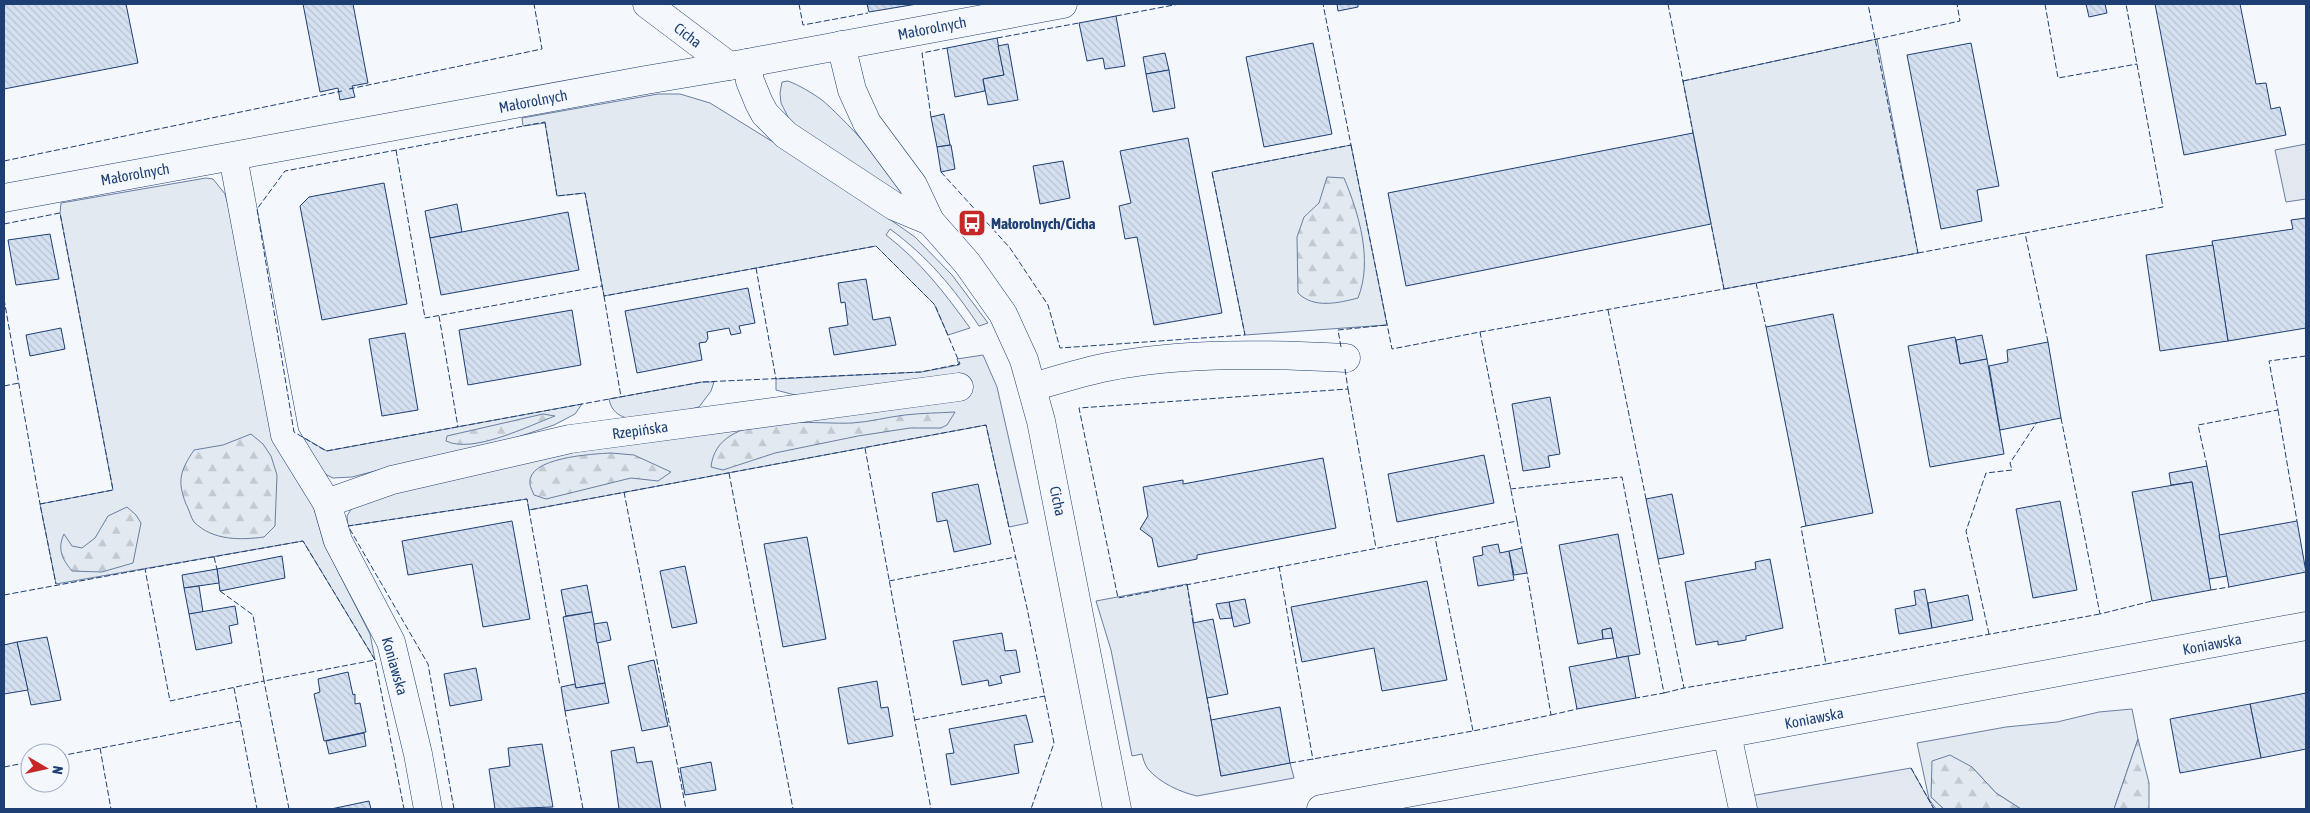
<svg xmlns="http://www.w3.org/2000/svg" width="2310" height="813" font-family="'Asap Condensed',sans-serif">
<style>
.grass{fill:#e3e9f0;stroke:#687fa3}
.forest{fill:url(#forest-firs);stroke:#687fa3}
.parking{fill:#e3e8f0;stroke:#687fa3}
.building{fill:url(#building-back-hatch);stroke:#1d3f73}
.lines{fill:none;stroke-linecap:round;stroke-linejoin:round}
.minor-casing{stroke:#1d3f73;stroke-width:29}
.major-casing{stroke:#1d3f73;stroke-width:29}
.minor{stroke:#f4f7fb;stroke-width:28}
.major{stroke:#f4f7fb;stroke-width:28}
.fence{stroke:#1d3f73;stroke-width:1;stroke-dasharray:6 2.5;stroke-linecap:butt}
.labels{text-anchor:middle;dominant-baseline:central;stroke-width:4;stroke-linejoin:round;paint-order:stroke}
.street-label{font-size:15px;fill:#1d3f73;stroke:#f4f7fb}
.poi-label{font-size:15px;font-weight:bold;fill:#1d3f73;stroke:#f4f7fb;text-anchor:start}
</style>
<defs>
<pattern id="forest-firs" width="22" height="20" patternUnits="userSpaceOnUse" patternTransform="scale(1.25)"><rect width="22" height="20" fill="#e3e9f0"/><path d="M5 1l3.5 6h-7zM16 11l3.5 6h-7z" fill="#c2c9d1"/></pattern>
<pattern id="building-back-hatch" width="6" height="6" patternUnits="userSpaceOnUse" patternTransform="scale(1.25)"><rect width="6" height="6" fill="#d5e0f0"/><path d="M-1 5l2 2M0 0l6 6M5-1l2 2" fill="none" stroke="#b6c1d1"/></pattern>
</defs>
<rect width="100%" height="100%" fill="#f4f7fb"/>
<!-- grass -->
<g class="grass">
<polygon points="1877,39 1918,253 1724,289 1683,81"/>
<path d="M788 81C799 85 812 93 822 100 838 113 900 177 902 195H898L791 123 781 103 780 93 782 82Z"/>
<path d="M658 94H680L710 103 828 176 915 237 952 275 988 323 979 326C953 287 928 257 890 229L886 235C921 262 944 292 970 328L948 335 934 304 876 246 604 296 585 193 557 196 545 123 523 126 522 118Z"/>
<polygon points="1351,145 1387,325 1245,335 1212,172"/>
<polygon points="206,178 213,179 225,194 324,544 370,634 375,660 303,541 56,584 40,504 113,490 60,213 61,203"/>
<polygon points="983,355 997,387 1028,523 1009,527 986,425 529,510 527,499 348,526 347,516 355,503 545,455 965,383 795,395 776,390 776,379 921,372 959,365 957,359"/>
<path d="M702 382H714L711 391 699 407C675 412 616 436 609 399Z"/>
<polygon points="582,404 575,414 554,425 460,456 394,466 352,477 333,478 321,472 294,432 327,451"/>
<path d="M1187 584 1221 776 1290 763 1294 778 1197 796C1180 792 1160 783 1148 769 1145 765 1143 759 1142 754L1132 756 1111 650 1096 601Z"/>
<polygon points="2132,709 2138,739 2114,809 2021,809 1996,793 1972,767 1931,797 1944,809 1936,809 1929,799 1917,743 2006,727 2057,722 2099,712"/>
</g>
<!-- forest -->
<g class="forest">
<path d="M1327 177 1344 178C1359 214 1373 260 1358 298 1338 303 1314 309 1298 293L1297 237 1304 217 1319 203Z"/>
<path d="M955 412 947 425 941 428H910L858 436 775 453 723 470 711 467C717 409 813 425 852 423 870 422 887 417 905 415 922 413 939 413 955 412Z"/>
<path d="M543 414 555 416C528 426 473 454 446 441L447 436Z"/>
<path d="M251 434 263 444 271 456 277 475 275 526 264 537C241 540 213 541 194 522 191 518 189 509 186 504 177 481 180 471 194 450L223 445Z"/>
<path d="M611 453 634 455 671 472 658 481 631 478 546 499 534 495C533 492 530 487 530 484 526 457 594 454 611 453Z"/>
<path d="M127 507 136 515 141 523 133 563 102 572 72 571C62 559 57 549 64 534L72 546 82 548 95 538 108 516Z"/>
<polygon points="2138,739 2149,783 2149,809 2114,809"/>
<polygon points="1950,755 1972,767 1996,793 2021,809 1944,809 1931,797 1932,761"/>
</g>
<!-- parking -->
<g class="parking">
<polygon points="2306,144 2306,199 2286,202 2275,150"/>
<polygon points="1911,768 1934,809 1752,809 1750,796"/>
</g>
<!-- building -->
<g class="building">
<polygon points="4,4 126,4 138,63 4,89"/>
<polygon points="303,4 353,4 368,83 352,86 355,97 340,100 338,88 320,92"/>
<polygon points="867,4 917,4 869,12"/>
<polygon points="1337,4 1358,4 1358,7 1338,11"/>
<polygon points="2086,4 2105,4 2107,13 2089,17"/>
<polygon points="2155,4 2240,4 2256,84 2266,83 2271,109 2280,107 2286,135 2184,155"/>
<polygon points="1116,16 1125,66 1105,69 1103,58 1087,61 1079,23"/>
<polygon points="997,38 1004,75 983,79 985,91 955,97 947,48"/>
<polygon points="1313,43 1332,134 1264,147 1246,57"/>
<polygon points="1971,43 1999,186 1977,190 1982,221 1941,229 1907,55"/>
<polygon points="1008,44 1018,100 988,105 983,79 1004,75 998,46"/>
<polygon points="1165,53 1169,70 1146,74 1143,57"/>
<polygon points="1169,70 1175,108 1153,112 1146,74"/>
<polygon points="944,114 950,145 937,147 931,117"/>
<polygon points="1693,133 1711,224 1406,286 1388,193"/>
<polygon points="1188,138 1222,313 1154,325 1137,237 1125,239 1119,206 1131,203 1120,151"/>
<polygon points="951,145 955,169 941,172 937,147"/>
<polygon points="1063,161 1070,198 1040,204 1033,166"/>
<polygon points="384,183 407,304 322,320 300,206 309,197"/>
<polygon points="457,204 462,232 430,238 425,211"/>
<polygon points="568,212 579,270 441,295 430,238"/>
<polygon points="2306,218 2306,328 2228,341 2212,241 2293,229 2291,220"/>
<polygon points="50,234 59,279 16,285 8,240"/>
<polygon points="2213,245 2228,341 2160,351 2146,255"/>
<polygon points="866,279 873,320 890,317 896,345 834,355 829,328 848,325 845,302 841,303 838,283"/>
<polygon points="748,288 755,323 739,326 741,333 731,335 729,328 707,332 708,338 706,342 699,343 702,360 637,373 625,311"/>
<polygon points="572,310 581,365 468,385 459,330"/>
<polygon points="1833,314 1873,513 1806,526 1766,327"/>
<polygon points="61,328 65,349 30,356 26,335"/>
<polygon points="405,333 418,410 382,416 369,339"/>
<polygon points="1982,335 1987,359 1960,364 1956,340"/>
<polygon points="1955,337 1960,364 1987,359 2004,454 1930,467 1908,346"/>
<polygon points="2048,342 2061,418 2000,430 1989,366 2008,362 2007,350"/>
<polygon points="1550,397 1560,454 1548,456 1550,467 1523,471 1512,404"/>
<polygon points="1484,455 1494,503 1397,522 1388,474"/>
<polygon points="1323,458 1336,528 1197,555 1197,559 1158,567 1152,538 1140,529 1148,516 1143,487 1183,480 1183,484"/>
<polygon points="2207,466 2227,576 2209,579 2192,482 2171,485 2169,473"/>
<polygon points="2192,482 2211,590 2152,601 2132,492"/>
<polygon points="978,484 991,544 954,552 947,520 937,522 932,493"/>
<polygon points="1672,494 1684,554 1658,559 1646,499"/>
<polygon points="2060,501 2077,590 2033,598 2016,509"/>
<polygon points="512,521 530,619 483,627 472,564 408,575 402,541"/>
<polygon points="2297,521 2306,572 2229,587 2219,535"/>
<polygon points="1618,534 1640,654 1617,658 1611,628 1602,630 1603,639 1578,644 1559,545"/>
<polygon points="807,537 826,639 783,647 764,544"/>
<polygon points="1498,544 1500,553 1509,551 1514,580 1478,586 1473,557 1483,555 1482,547"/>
<polygon points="1522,548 1527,573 1514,575 1509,551"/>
<polygon points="282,556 285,578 220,591 217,569"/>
<polygon points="1770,559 1783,628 1746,636 1746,640 1718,645 1718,641 1696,645 1685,582 1756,569 1755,562"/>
<polygon points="685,566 697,623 672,628 660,571"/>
<polygon points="217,569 219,583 184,588 182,575"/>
<polygon points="1427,581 1447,680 1382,691 1374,648 1302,662 1291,607"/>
<polygon points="587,585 592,612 566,616 561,590"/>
<polygon points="199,586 203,612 189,614 184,588"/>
<polygon points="1925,589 1932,628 1899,634 1895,609 1916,605 1914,591"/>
<polygon points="1968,595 1973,620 1932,628 1928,603"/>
<polygon points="1245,599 1250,623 1234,627 1229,602"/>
<polygon points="1229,602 1232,618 1220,619 1216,604"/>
<polygon points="235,606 238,624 229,626 232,643 196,650 189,614"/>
<polygon points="592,612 605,683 576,688 563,617"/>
<polygon points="1213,619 1228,694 1207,698 1193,623"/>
<polygon points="607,622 611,640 597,643 594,624"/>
<polygon points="1611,628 1613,638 1603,639 1602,630"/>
<polygon points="1002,633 1005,651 1016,650 1020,672 1000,676 1002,683 989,686 988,680 962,685 953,641"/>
<polygon points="47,637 61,700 31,705 17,642"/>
<polygon points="17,642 28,690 4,694 4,645"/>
<polygon points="1628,656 1636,698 1577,709 1569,667"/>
<polygon points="654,660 668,726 642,731 628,666"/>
<polygon points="476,668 482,700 450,706 444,674"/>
<polygon points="348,672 353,695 355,694 355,704 360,703 366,732 324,741 314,694 320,692 318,679"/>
<polygon points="877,681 881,708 888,707 893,736 848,744 838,688"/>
<polygon points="605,683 609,703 565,711 561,687 575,684 576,688"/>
<polygon points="2306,693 2306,749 2261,758 2250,704"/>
<polygon points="2250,704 2261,758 2180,773 2170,719"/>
<polygon points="1280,707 1290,763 1221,776 1211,720"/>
<polygon points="1026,715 1033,742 1014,745 1019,773 951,785 946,754 954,753 949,729"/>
<polygon points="364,733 366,746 329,754 326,741"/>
<polygon points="542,744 553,807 495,809 489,769 510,766 508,748"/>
<polygon points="634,747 637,763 652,761 661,809 619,809 611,751"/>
<polygon points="711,762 716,790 685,795 680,768"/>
<polygon points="369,801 371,809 331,809"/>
</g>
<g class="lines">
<defs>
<g id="minor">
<polyline points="647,4 729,66"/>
<polyline points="841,45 852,90 867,123 913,185 930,221 967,263 1003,314 1024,360 1041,421 1117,809"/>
<polyline points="747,63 750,81 759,103 765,114 786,135 894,206 930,221"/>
<polyline points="233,157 285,435 327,503 338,541 391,642 418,754 428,809"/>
<polyline points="4,198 646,80 747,63 1063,4"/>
<path d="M1033 387C1057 380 1082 372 1107 367 1185 352 1267 354 1346 358"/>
<polyline points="327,503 392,480 570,439 959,387"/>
<polyline points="1727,734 1743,809"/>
</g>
<polyline id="major" points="1321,809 2306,626"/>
</defs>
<!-- minor casing -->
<use href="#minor" class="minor-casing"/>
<!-- major casing -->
<use href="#major" class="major-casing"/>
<!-- minor -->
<use href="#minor" class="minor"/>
<!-- major -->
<use href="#major" class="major"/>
<!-- fence -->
<g class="fence">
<polyline points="799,4 803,25 868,13"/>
<polyline points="1668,4 1693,133"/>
<polyline points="2045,4 2058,78 2137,64"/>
<polyline points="1116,16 1179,4"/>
<polyline points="997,38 1079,23"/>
<polyline points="1683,81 1960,21 1957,4"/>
<polyline points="349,89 542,49 534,4"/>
<polyline points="931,117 922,53 947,48"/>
<polygon points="545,122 557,196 585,193 604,296 876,246 935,305 960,364 921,372 702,382 326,451 294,432 257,209 285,171"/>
<polyline points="1351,145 1392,349 1480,332 1517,521 1435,537 1473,731"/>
<polyline points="396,150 425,318 602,286"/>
<polyline points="4,161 342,91"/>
<polyline points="941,172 1010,248 1048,305 1060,348 1245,335 1212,172 1351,145 1323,4"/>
<polyline points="4,224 60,213 113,490 40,504 56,584"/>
<polyline points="1918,253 2025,233"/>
<polyline points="756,268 776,379"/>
<polyline points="1756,283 1766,327"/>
<polyline points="1724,289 1918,253 1868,4"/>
<polyline points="604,296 621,397"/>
<polyline points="4,299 40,504"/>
<polyline points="1608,310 1646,499"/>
<polyline points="439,316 458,427"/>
<polyline points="1480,332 1724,289 1711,224"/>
<polyline points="2048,342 2025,233 2163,207 2126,4"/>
<polyline points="1341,347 1338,330 1387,325"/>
<polyline points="1345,369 1348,389 1079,408 1118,598 1435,537"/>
<polyline points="4,386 19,383"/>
<polyline points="1348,389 1376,548"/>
<polyline points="2278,410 2297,521"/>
<polyline points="2061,418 2100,614 2152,601"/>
<polyline points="865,448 931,809"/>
<polyline points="2207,466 2198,425 2278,410 2269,361 2306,356"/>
<polyline points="729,473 793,809"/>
<polyline points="1510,489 1622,477 1664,693 1636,698"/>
<polyline points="624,492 686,809"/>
<polyline points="529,510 560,686"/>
<polyline points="1517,521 1522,548"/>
<polyline points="1806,526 1801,527 1826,664 2100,614"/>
<polyline points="214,557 217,569"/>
<polyline points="1658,559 1684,688 1826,664"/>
<polyline points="1279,566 1313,760"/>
<polyline points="889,581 1016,557"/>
<polyline points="1187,584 1193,623"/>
<polyline points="2211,590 2229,587"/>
<polyline points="220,591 253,615 264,681 375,660"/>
<polyline points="4,595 145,569"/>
<polyline points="1989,634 1966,531 1986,473 2012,470 2010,463 2037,422"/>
<polyline points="234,688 257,809"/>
<polyline points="1664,693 1684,688"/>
<polyline points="1207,698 1211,720"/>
<polyline points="565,711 583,809"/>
<polyline points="1551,715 1577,709"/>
<polyline points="914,720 1045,696"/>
<polyline points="100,748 111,809"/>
<polyline points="60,756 240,721"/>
<polyline points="1290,763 1473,731 1551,715 1527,573"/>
<polyline points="4,767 30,762"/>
<polyline points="1911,768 1934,809"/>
<polyline points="289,809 264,681 170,701 145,569 303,541 375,660 404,809"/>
<polyline points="454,809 428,664 348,526 527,499 529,510 986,425 1027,608 1054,743 1031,809"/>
</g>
</g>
<!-- icons -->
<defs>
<symbol id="bus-square" viewBox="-11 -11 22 22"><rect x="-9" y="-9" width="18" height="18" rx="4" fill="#c62828" stroke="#f4f7fb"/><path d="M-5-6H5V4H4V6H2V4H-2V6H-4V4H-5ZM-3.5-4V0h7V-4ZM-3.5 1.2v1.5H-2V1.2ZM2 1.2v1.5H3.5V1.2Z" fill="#fff"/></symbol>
</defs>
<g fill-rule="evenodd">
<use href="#bus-square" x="956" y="207" width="32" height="32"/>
</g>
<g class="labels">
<!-- street labels -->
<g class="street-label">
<text transform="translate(932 28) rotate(-11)">Małorolnych</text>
<text transform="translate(688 35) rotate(37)">Cicha</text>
<text transform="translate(533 101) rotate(-11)">Małorolnych</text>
<text transform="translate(135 174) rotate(-10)">Małorolnych</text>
<text transform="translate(640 430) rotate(-8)">Rzepińska</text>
<text transform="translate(1058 501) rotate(78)">Cicha</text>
<text transform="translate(2212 644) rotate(-11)">Koniawska</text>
<text transform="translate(395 666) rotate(74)">Koniawska</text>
<text transform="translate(1814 718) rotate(-11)">Koniawska</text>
</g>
<!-- poi labels -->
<g class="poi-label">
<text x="991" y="223">Małorolnych/Cicha</text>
</g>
</g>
<!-- border -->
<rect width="2310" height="813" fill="none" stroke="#1d3f73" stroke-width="10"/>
<!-- north arrow -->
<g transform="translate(45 768) rotate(99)"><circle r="24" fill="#f4f7fb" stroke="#9eadc5"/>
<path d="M0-4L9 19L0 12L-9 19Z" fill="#c62828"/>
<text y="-8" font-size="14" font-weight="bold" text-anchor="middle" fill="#1d3f73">N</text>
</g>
</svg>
